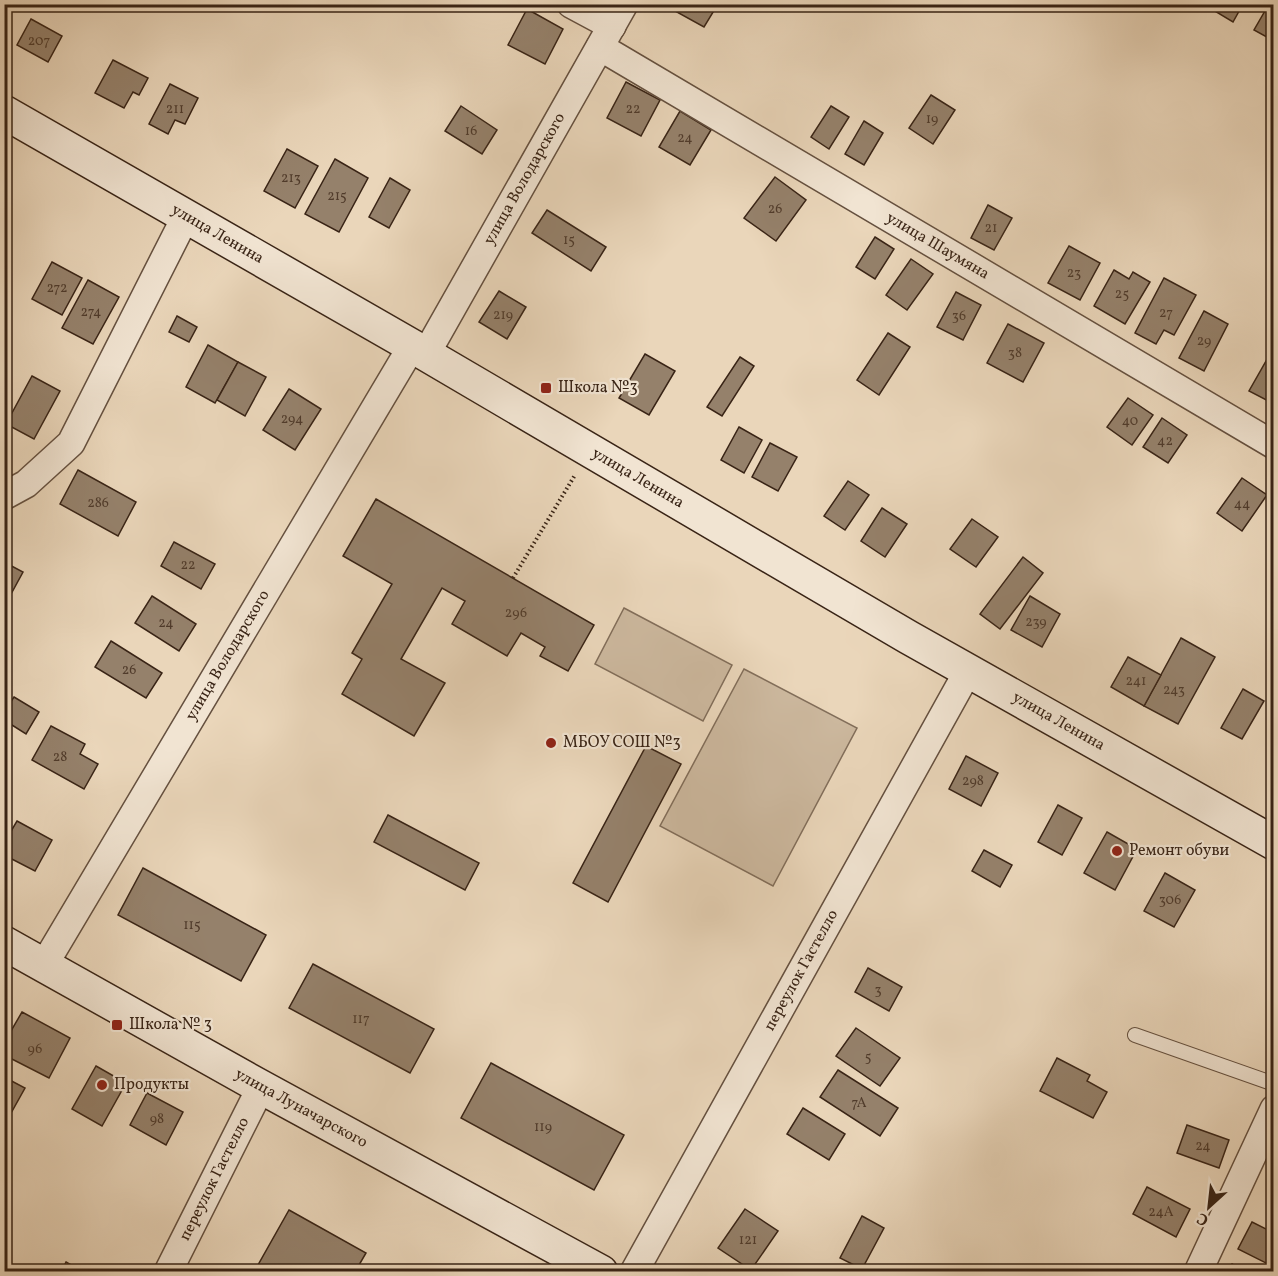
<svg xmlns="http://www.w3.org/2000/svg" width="1278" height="1276" font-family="Vollkorn,serif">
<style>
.green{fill:#ccb89e;stroke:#826e5a;stroke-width:1.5}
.building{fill:#95816b;stroke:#392416;stroke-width:1.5}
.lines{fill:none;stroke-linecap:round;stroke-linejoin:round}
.service-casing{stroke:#65503f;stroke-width:16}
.minor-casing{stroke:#65503f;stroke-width:30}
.secondary-casing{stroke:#392416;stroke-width:36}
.path{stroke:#392416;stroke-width:4;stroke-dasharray:1.5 3;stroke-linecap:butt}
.service{stroke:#f1e4d2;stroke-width:14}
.minor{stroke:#f1e4d2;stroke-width:27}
.secondary{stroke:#f1e4d2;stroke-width:33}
.poi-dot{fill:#8f2418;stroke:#f1e4d2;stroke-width:2}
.labels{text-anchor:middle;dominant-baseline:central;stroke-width:4.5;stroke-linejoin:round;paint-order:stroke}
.number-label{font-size:14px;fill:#503b2b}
.street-label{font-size:16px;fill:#392416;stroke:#f1e4d2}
.poi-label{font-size:16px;fill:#392416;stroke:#f1e4d2;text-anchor:start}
</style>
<rect width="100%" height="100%" fill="#ead6ba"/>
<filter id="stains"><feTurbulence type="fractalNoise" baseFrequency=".00333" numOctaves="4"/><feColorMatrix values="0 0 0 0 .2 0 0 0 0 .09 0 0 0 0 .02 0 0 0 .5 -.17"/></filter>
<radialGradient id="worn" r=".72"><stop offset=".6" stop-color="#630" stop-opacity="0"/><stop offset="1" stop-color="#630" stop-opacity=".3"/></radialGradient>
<!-- green -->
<g class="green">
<polygon points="624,608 732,665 703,721 595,664"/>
<polygon points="744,669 857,728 773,886 660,826"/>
</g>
<!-- building -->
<g class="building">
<polygon points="4,4 16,4 4,25"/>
<polygon points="679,4 718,4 704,27 675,11"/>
<polygon points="1209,4 1243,4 1233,22 1208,7"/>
<polygon points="1269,4 1274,4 1274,41 1254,30"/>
<polygon points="527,9 563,29 545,64 508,45"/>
<polygon points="31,19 62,36 48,62 17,45"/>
<polygon points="113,60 148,78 139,95 133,92 124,108 95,93"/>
<polygon points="626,82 660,100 641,136 607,118"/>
<polygon points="170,84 198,98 185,124 175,120 168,134 149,124"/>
<polygon points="931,95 955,110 933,144 909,128"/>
<polygon points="461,106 497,130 482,154 445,131"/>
<polygon points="831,106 849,117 829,149 811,137"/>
<polygon points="680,111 711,130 690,165 659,147"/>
<polygon points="864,121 883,133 864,165 845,154"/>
<polygon points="287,149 318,166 295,208 264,191"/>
<polygon points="335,159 368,178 339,232 305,214"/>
<polygon points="775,177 806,200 776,241 744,218"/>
<polygon points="390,178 410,190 389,228 369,217"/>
<polygon points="988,205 1012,218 994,250 971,238"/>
<polygon points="547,210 606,247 591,271 532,233"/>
<polygon points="875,237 894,249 875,279 856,267"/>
<polygon points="1069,246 1100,263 1080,300 1048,283"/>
<polygon points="911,259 933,274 907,310 886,295"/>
<polygon points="52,262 82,278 62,315 32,299"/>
<polygon points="1114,270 1129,279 1133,272 1150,282 1125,324 1094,306"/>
<polygon points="1164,278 1196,295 1174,335 1164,330 1156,344 1135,333"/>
<polygon points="88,280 119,297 93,344 62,328"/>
<polygon points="499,291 526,307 507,339 479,322"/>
<polygon points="956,292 981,305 963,340 937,327"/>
<polygon points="1204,311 1228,324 1204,371 1179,358"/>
<polygon points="177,316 197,327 189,342 169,332"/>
<polygon points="1008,324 1044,343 1023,382 987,363"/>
<polygon points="888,333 910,347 879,395 857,380"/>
<polygon points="208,345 238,362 215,403 186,387"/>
<polygon points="1274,347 1274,404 1249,391"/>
<polygon points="645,354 675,371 649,415 619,398"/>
<polygon points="740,357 754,366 722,416 707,407"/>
<polygon points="238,362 266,377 245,416 217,400"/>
<polygon points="32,376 60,391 34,439 6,424"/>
<polygon points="289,389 321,409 295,450 263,430"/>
<polygon points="1128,398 1153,415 1132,445 1107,427"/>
<polygon points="1162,418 1187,435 1168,463 1143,447"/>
<polygon points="739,427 762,440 744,473 721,460"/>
<polygon points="770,443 797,457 778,491 752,477"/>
<polygon points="78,470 136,502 118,536 60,504"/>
<polygon points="1242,478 1267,495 1242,531 1217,513"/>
<polygon points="848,481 869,495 845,530 824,516"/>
<polygon points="376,499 594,625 568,671 540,656 545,647 521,633 507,656 452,624 465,601 442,588 401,659 445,683 414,736 342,694 362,659 352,653 392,584 343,556"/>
<polygon points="882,508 907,524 885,557 861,541"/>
<polygon points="972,519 998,537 976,567 950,549"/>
<polygon points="174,542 215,564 201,589 161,566"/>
<polygon points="1023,557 1043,573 1000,629 980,614"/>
<polygon points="4,562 23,572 5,605 4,604"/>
<polygon points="152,596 196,624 179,651 135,623"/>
<polygon points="1030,596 1060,614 1042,647 1011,630"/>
<polygon points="1181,638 1215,657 1178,724 1144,706"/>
<polygon points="111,641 162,673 146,698 95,667"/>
<polygon points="1128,657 1161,675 1144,706 1111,687"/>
<polygon points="1243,689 1264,701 1242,739 1221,728"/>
<polygon points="14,697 39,712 26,734 4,720 4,712"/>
<polygon points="51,726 85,744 80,754 98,764 84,789 32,760"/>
<polygon points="646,746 681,764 608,902 573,883"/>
<polygon points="1274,754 1274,768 1268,765"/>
<polygon points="966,756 998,773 981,806 949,789"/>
<polygon points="1058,805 1082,818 1062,855 1038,842"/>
<polygon points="388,815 479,863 465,890 374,842"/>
<polygon points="17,821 52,840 35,871 4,855 4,843"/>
<polygon points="1107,832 1137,849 1115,890 1084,873"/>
<polygon points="984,850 1012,865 1000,887 972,871"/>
<polygon points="143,868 266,935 241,981 118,915"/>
<polygon points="1165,873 1195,890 1174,927 1144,911"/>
<polygon points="313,964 434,1029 410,1073 289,1008"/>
<polygon points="868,968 902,987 889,1011 855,992"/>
<polygon points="22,1012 70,1038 49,1078 4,1055 4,1043"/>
<polygon points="856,1028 900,1058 880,1086 836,1056"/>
<polygon points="1057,1058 1090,1075 1087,1081 1107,1092 1093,1118 1040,1091"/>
<polygon points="491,1063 624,1135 594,1190 461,1118"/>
<polygon points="96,1066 126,1083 102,1126 72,1109"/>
<polygon points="838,1070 898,1108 880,1136 820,1097"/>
<polygon points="4,1077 25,1088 6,1122 4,1121"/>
<polygon points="147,1093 183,1112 166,1145 130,1125"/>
<polygon points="803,1108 845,1134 829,1160 787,1134"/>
<polygon points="1187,1125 1229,1140 1219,1168 1177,1153"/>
<polygon points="1274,1167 1274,1184 1267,1181"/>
<polygon points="1147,1187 1190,1209 1176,1237 1133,1214"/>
<polygon points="745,1209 778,1231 751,1270 718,1248"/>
<polygon points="289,1210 366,1253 355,1272 254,1272"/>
<polygon points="862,1216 884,1228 862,1269 840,1258"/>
<polygon points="1252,1222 1274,1233 1274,1267 1238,1249"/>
<polygon points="66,1262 83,1272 61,1272"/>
<polygon points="1232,1264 1246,1272 1228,1272"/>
</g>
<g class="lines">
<defs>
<polyline id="service" points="1135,1035 1274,1084"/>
<g id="minor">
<polyline points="571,4 612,26"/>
<path id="s1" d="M600 47 1274 445"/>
<path id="s2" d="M426 354 624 4"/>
<polyline points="4,496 26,484 71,443 185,218"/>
<path id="s3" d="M44 965 412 346"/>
<path id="s4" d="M168 1272 261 1087"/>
<path id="s5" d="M634 1272 968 671"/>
<polyline points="1198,1272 1274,1109"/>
</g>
<g id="secondary">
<path id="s6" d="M4 112 412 346 908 637 1274 843"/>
<path id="s7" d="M4 943 261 1087 601 1272"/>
</g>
</defs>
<!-- service casing -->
<use href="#service" class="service-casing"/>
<!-- minor casing -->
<use href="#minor" class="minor-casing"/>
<!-- secondary casing -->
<use href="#secondary" class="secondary-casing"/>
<!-- path -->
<polyline class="path" points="513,578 575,475"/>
<!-- service -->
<use href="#service" class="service"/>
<!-- minor -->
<use href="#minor" class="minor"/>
<!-- secondary -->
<use href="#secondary" class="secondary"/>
</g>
<!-- markers -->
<g class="poi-dot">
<rect x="540" y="382" width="12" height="12" rx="3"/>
<circle cx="551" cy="743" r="6"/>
<circle cx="1117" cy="851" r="6"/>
<rect x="111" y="1019" width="12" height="12" rx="3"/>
<circle cx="102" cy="1085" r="6"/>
</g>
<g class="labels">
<!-- number labels -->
<g class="number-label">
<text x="39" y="41">207</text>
<text x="175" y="109">211</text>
<text x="633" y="109">22</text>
<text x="932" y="119">19</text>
<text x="471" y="131">16</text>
<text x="685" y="138">24</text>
<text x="291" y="178">213</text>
<text x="337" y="196">215</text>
<text x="775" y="209">26</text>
<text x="991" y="228">21</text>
<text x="569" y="240">15</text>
<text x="1074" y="273">23</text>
<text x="57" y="288">272</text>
<text x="1122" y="294">25</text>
<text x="91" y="312">274</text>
<text x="1166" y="313">27</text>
<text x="503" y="315">219</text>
<text x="959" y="316">36</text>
<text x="1204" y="341">29</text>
<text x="1015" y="353">38</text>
<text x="292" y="419">294</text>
<text x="1130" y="421">40</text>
<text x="1165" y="441">42</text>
<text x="98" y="503">286</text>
<text x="1242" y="504">44</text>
<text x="188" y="565">22</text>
<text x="516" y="613">296</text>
<text x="1036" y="622">239</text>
<text x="166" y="623">24</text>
<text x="129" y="670">26</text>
<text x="1136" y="681">241</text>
<text x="1174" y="690">243</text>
<text x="60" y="757">28</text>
<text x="973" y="781">298</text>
<text x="1170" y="900">306</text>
<text x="192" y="925">115</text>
<text x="878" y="990">3</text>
<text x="361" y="1019">117</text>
<text x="35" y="1049">96</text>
<text x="868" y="1057">5</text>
<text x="859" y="1103">7А</text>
<text x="157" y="1119">98</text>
<text x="543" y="1127">119</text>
<text x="1203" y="1146">24</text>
<text x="1161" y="1212">24А</text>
<text x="748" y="1240">121</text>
</g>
<!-- street labels -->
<g class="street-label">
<text stroke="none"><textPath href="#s2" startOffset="201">улица Володарского</textPath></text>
<text stroke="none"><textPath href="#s6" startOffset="246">улица Ленина</textPath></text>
<text stroke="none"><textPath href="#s1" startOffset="392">улица Шаумяна</textPath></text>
<text stroke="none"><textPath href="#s6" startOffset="732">улица Ленина</textPath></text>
<text stroke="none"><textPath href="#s3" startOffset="360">улица Володарского</textPath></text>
<text stroke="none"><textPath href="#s6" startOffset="1218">улица Ленина</textPath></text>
<text stroke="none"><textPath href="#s5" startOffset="345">переулок Гастелло</textPath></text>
<text stroke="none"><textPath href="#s7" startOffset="340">улица Луначарского</textPath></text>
<text stroke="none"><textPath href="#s4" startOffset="104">переулок Гастелло</textPath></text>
</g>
<!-- poi labels -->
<g class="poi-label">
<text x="558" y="388">Школа №3</text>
<text x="563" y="743">МБОУ СОШ №3</text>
<text x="1129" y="851">Ремонт обуви</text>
<text x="129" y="1025">Школа № 3</text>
<text x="114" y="1085">Продукты</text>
</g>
</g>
<!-- margin -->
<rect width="1278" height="1276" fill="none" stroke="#ead6ba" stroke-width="24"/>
<rect x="6" y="6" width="1266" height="1264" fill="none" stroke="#392416" stroke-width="3"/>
<rect x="12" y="12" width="1254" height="1252" fill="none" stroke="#392416" stroke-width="1.5"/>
<!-- north arrow -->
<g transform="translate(1209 1207) rotate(207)" stroke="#f1e4d2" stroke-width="4.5" paint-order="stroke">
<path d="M0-4.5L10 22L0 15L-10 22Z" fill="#392416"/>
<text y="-9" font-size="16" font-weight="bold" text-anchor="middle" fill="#392416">С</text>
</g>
<rect width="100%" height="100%" filter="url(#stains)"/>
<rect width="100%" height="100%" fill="url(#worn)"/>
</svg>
